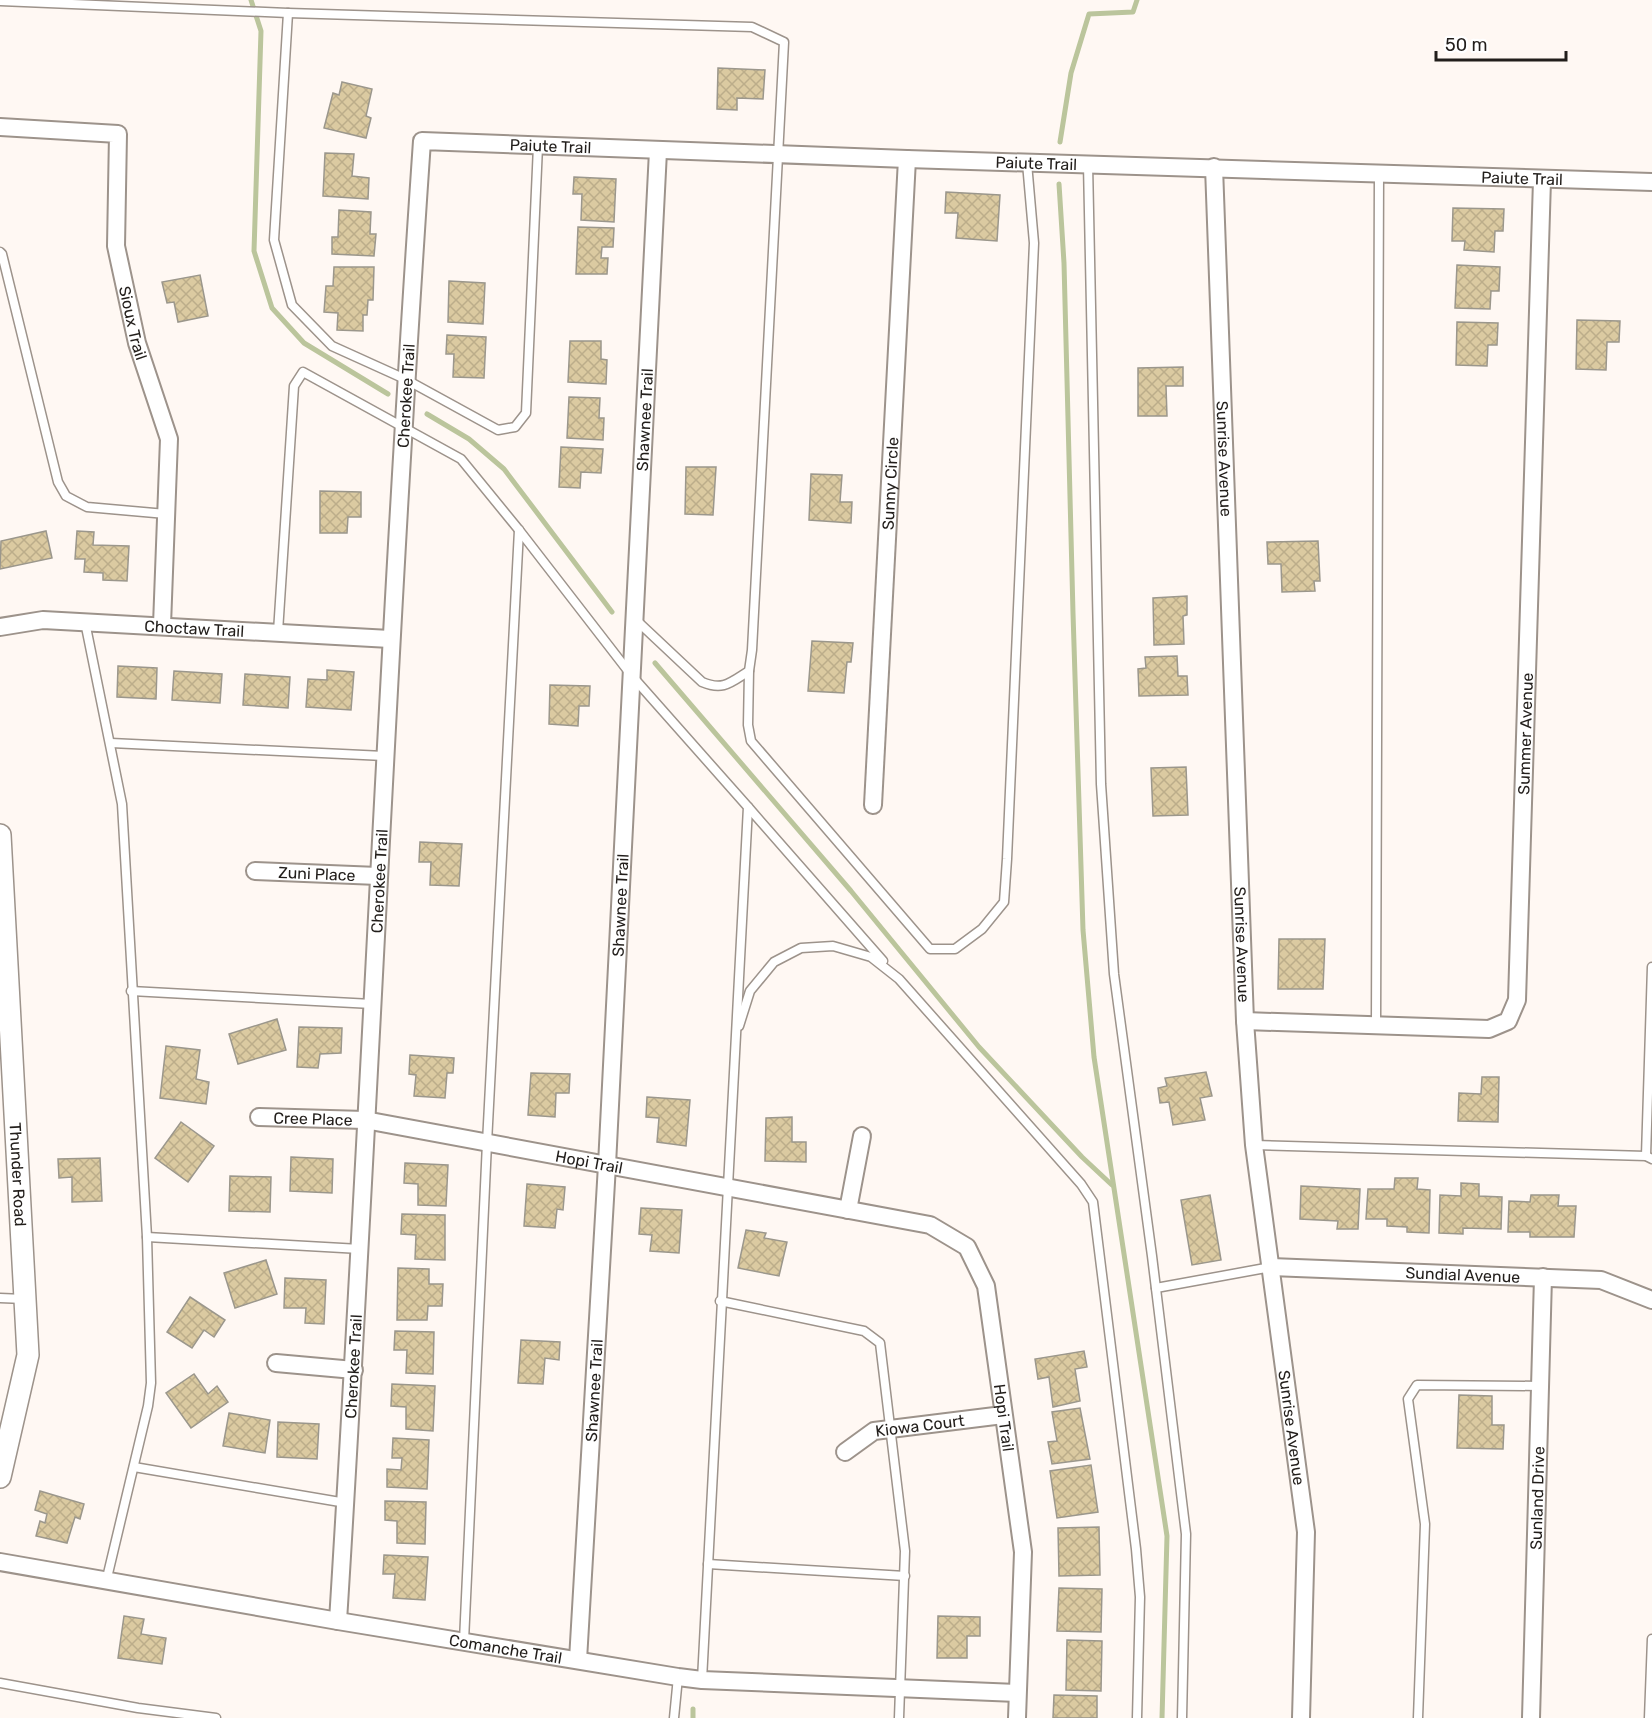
<svg xmlns="http://www.w3.org/2000/svg" width="1652" height="1718" font-family="Rubik,sans-serif">
<style>
.lines{fill:none;stroke-linecap:round;stroke-linejoin:round}
.stream{stroke:#bbc59c;stroke-width:5}
.building{fill:url(#building-cross-hatch);stroke:#9b978c;stroke-width:1.5}
.service-casing{stroke:#9d938b;stroke-width:11}
.minor-casing{stroke:#9d938b;stroke-width:20}
.tertiary-casing{stroke:#9d938b;stroke-width:24}
.service{stroke:#fff;stroke-width:8}
.minor{stroke:#fff;stroke-width:16}
.tertiary{stroke:#fff;stroke-width:21}
.labels{text-anchor:middle;dominant-baseline:central;stroke-width:5;stroke-linejoin:round;paint-order:stroke}
.street-label{font-size:16px;fill:#221e1b;stroke:#fff}
</style>
<defs>
<pattern id="building-cross-hatch" width="8" height="8" patternUnits="userSpaceOnUse" patternTransform="scale(1.5)"><rect width="8" height="8" fill="#dbcaa1"/><path d="M0 0l8 8M0 8l8-8" fill="none" stroke="#bcad8a"/></pattern>
</defs>
<rect width="100%" height="100%" fill="#fff8f3"/>
<g class="lines">
<!-- stream -->
<g class="stream">
<polyline points="251,0 261,31 254,251 272,308 304,343 388,394"/>
<polyline points="1060,142 1071,73 1089,14 1133,12 1137,0"/>
<polyline points="1059,184 1064,263 1073,613 1083,930 1094,1057 1167,1536 1162,1718"/>
<polyline points="427,414 469,439 504,469 612,612"/>
<polyline points="655,663 851,891 979,1047 1082,1157 1112,1185"/>
<polyline points="693,1718 693,1709"/>
</g>
</g>
<!-- building -->
<g class="building">
<polygon points="718,68 765,70 763,99 737,98 737,110 717,109"/>
<polygon points="342,82 372,89 366,116 371,118 366,138 324,128 333,93 339,95"/>
<polygon points="325,153 354,154 352,176 369,178 368,199 323,196"/>
<polygon points="574,177 616,179 614,222 581,220 582,194 573,194"/>
<polygon points="946,192 1000,195 997,241 956,238 958,213 945,213"/>
<polygon points="1453,208 1504,209 1503,231 1495,231 1494,252 1464,250 1465,241 1452,241"/>
<polygon points="339,210 371,212 370,234 376,234 374,256 332,254 332,237 338,237"/>
<polygon points="578,227 614,228 613,247 602,247 601,258 608,258 607,274 576,274"/>
<polygon points="1457,265 1500,267 1499,291 1491,291 1490,309 1455,308"/>
<polygon points="334,267 374,267 373,300 368,300 367,315 363,315 363,331 337,330 338,313 324,312 326,286 333,286"/>
<polygon points="200,275 208,316 178,322 174,302 167,303 162,282"/>
<polygon points="449,281 485,283 483,324 448,322"/>
<polygon points="1577,320 1620,321 1619,342 1607,342 1606,370 1576,369"/>
<polygon points="1457,322 1498,323 1497,345 1488,345 1487,366 1456,365"/>
<polygon points="447,335 486,337 484,378 453,377 454,354 446,354"/>
<polygon points="570,341 601,341 601,359 607,360 606,384 568,382"/>
<polygon points="1183,367 1183,386 1166,386 1167,416 1138,416 1138,368"/>
<polygon points="569,397 600,398 599,418 604,418 603,440 567,438"/>
<polygon points="561,447 603,449 601,473 581,472 580,488 559,487"/>
<polygon points="686,467 716,467 713,515 685,514"/>
<polygon points="811,474 842,475 840,502 852,502 851,523 809,520"/>
<polygon points="320,491 361,492 361,517 348,517 347,533 320,533"/>
<polygon points="46,531 52,558 0,569 1,541"/>
<polygon points="77,531 94,532 93,545 129,546 127,581 103,580 103,573 84,572 85,559 75,559"/>
<polygon points="1318,541 1320,581 1314,581 1315,591 1282,592 1281,564 1268,564 1267,542"/>
<polygon points="1187,596 1187,615 1183,616 1184,644 1154,645 1153,598"/>
<polygon points="812,641 853,643 851,662 847,662 844,693 808,691"/>
<polygon points="1177,656 1178,676 1187,676 1188,695 1139,696 1138,669 1146,668 1145,657"/>
<polygon points="118,666 157,668 156,699 117,697"/>
<polygon points="327,670 354,672 351,710 306,707 308,679 327,680"/>
<polygon points="174,671 222,674 220,703 172,700"/>
<polygon points="245,674 290,677 288,708 243,705"/>
<polygon points="550,685 590,686 589,706 579,706 578,726 549,724"/>
<polygon points="1186,767 1188,815 1153,816 1151,768"/>
<polygon points="420,842 462,844 459,886 430,885 431,862 419,862"/>
<polygon points="1279,939 1325,939 1323,989 1278,989"/>
<polygon points="277,1019 286,1050 238,1064 229,1034"/>
<polygon points="299,1027 342,1028 341,1053 320,1054 318,1068 297,1067"/>
<polygon points="166,1046 200,1050 196,1079 209,1082 206,1104 160,1098"/>
<polygon points="410,1055 454,1058 453,1073 447,1073 445,1098 414,1096 416,1075 409,1074"/>
<polygon points="1206,1072 1212,1096 1200,1098 1205,1120 1173,1125 1169,1102 1160,1103 1158,1088 1167,1086 1165,1078"/>
<polygon points="531,1073 570,1074 569,1093 556,1093 555,1117 528,1115"/>
<polygon points="1482,1077 1499,1077 1498,1122 1458,1121 1459,1093 1481,1094"/>
<polygon points="647,1097 690,1100 686,1146 657,1142 659,1118 646,1117"/>
<polygon points="792,1117 792,1142 806,1142 806,1162 765,1161 766,1118"/>
<polygon points="181,1122 214,1146 188,1182 155,1158"/>
<polygon points="291,1157 333,1159 332,1193 290,1191"/>
<polygon points="100,1158 102,1201 72,1202 72,1177 59,1178 58,1159"/>
<polygon points="405,1163 448,1165 446,1206 418,1205 418,1184 404,1183"/>
<polygon points="230,1176 271,1177 270,1212 229,1211"/>
<polygon points="1395,1178 1418,1178 1417,1189 1430,1190 1429,1233 1407,1232 1407,1227 1387,1226 1387,1219 1366,1219 1368,1189 1394,1189"/>
<polygon points="1461,1183 1479,1184 1479,1196 1502,1197 1501,1229 1463,1228 1463,1234 1439,1233 1440,1195 1461,1196"/>
<polygon points="527,1184 565,1187 563,1210 557,1209 555,1228 524,1226"/>
<polygon points="1301,1186 1360,1189 1358,1229 1337,1229 1338,1221 1300,1219"/>
<polygon points="1210,1195 1221,1260 1192,1265 1181,1200"/>
<polygon points="1531,1195 1559,1195 1558,1206 1576,1206 1574,1237 1530,1237 1530,1232 1508,1232 1509,1201 1530,1202"/>
<polygon points="641,1208 682,1210 679,1253 650,1251 652,1235 639,1234"/>
<polygon points="402,1214 445,1215 445,1260 415,1259 416,1235 401,1234"/>
<polygon points="746,1230 766,1233 764,1238 787,1242 779,1276 738,1268"/>
<polygon points="266,1260 277,1294 235,1308 224,1273"/>
<polygon points="398,1268 429,1269 429,1284 443,1284 442,1306 428,1306 427,1320 397,1320"/>
<polygon points="285,1278 326,1280 324,1324 305,1323 306,1308 284,1308"/>
<polygon points="190,1297 225,1320 214,1337 204,1330 192,1348 167,1332"/>
<polygon points="395,1331 434,1332 433,1374 406,1373 407,1350 394,1350"/>
<polygon points="521,1340 560,1342 559,1360 545,1358 543,1384 518,1383"/>
<polygon points="1084,1351 1087,1367 1075,1369 1080,1401 1053,1407 1049,1377 1038,1379 1035,1359"/>
<polygon points="194,1374 208,1394 217,1386 228,1402 191,1428 166,1393"/>
<polygon points="392,1384 435,1386 433,1431 406,1429 406,1407 391,1406"/>
<polygon points="1459,1395 1492,1396 1492,1425 1504,1425 1503,1449 1457,1448"/>
<polygon points="1080,1408 1090,1459 1052,1464 1048,1442 1057,1441 1052,1412"/>
<polygon points="229,1413 270,1420 265,1453 223,1446"/>
<polygon points="278,1422 319,1424 317,1459 277,1457"/>
<polygon points="393,1438 429,1440 427,1489 387,1487 387,1469 401,1470 402,1458 392,1458"/>
<polygon points="1091,1465 1098,1512 1057,1518 1050,1471"/>
<polygon points="40,1491 84,1504 80,1519 75,1517 67,1543 36,1536 40,1521 45,1523 47,1514 35,1510"/>
<polygon points="385,1501 426,1502 425,1544 397,1543 397,1521 385,1520"/>
<polygon points="1099,1527 1100,1575 1059,1576 1058,1528"/>
<polygon points="384,1555 428,1557 425,1600 393,1598 395,1574 383,1574"/>
<polygon points="1059,1588 1102,1589 1101,1632 1057,1631"/>
<polygon points="124,1616 144,1619 141,1634 166,1638 162,1664 118,1658"/>
<polygon points="938,1616 980,1617 980,1636 967,1636 967,1658 937,1658"/>
<polygon points="1067,1640 1102,1641 1101,1691 1066,1690"/>
<polygon points="1054,1695 1097,1696 1097,1718 1053,1718"/>
</g>
<g class="lines">
<defs>
<g id="service">
<path d="M0 1 288 13 752 27 784 42 752 650 749 671C730 683 723 691 702 682L635 619"/>
<polyline points="288,13 274,240 292,305 332,346 405,379 498,430 515,427 526,413 538,146"/>
<polyline points="1088,164 1101,784 1114,974 1152,1256 1186,1534 1182,1718"/>
<polyline points="0,252 2,254 58,482 66,496 87,507 166,514"/>
<polyline points="85,622 122,804 147,1237 151,1383 148,1406 106,1582"/>
<polyline points="278,632 294,386 303,372 461,459 519,530 632,676 748,807 702,1680"/>
<polyline points="749,671 748,725 751,741 930,949 955,949 982,929 1004,902 1007,859 1034,243 1027,163"/>
<polyline points="111,743 384,756"/>
<polyline points="748,807 883,961"/>
<polyline points="131,991 372,1004"/>
<polyline points="1376,1024 1379,173"/>
<polyline points="739,1026 750,991 774,962 801,948 833,946 871,957 899,979 1081,1184 1093,1202 1136,1549 1140,1597 1137,1718"/>
<polyline points="1254,1145 1646,1156 1652,1159"/>
<polyline points="1646,1156 1652,967"/>
<polyline points="147,1237 360,1249"/>
<polyline points="1156,1288 1271,1267"/>
<polyline points="0,1298 24,1299"/>
<polyline points="720,1301 864,1331 880,1343 905,1551 899,1718"/>
<polyline points="134,1467 346,1503"/>
<polyline points="708,1564 905,1576"/>
<polyline points="464,1641 487,1143 519,530"/>
<polyline points="0,1683 138,1708 216,1718"/>
<polyline points="674,1718 678,1677"/>
<polyline points="1418,1718 1425,1524 1408,1399 1417,1385 1540,1386"/>
<polyline points="1649,1718 1652,1639"/>
</g>
<g id="minor">
<path id="s1" d="M0 127 118 134 116 246 137 343 169 439 162 625"/>
<path id="s2" d="M1214 167 1245 1021 1254 1145 1306 1532 1301 1718"/>
<path id="s3" d="M0 627 43 620 390 639"/>
<path id="s4" d="M873 805 907 159"/>
<path id="s5" d="M255 871 378 876"/>
<path id="s6" d="M1245 1021 1489 1029 1508 1021 1517 1000 1542 180"/>
<path id="s7" d="M259 1117 365 1120 930 1225 967 1247 986 1286 1023 1552 1017 1718"/>
<polyline points="848,1210 862,1136"/>
<path id="s8" d="M1271 1267 1601 1280 1652 1300"/>
<polyline points="276,1363 354,1370"/>
<path id="s9" d="M845 1452 874 1431 1003 1415"/>
<path id="s10" d="M0 1562 338 1621 678 1677 702 1680 1017 1693"/>
<path id="s11" d="M338 1621C369 1128 388 634 422 141L907 159 1652 182"/>
<path id="s12" d="M578 1660 607 1165 658 151"/>
<path id="s13" d="M1531 1718 1543 1277"/>
</g>
<g id="tertiary">
<path id="s14" d="M0 835 28 1355 0 1477"/>
</g>
</defs>
<!-- service casing -->
<use href="#service" class="service-casing"/>
<!-- minor casing -->
<use href="#minor" class="minor-casing"/>
<!-- tertiary casing -->
<use href="#tertiary" class="tertiary-casing"/>
<!-- service -->
<use href="#service" class="service"/>
<!-- minor -->
<use href="#minor" class="minor"/>
<!-- tertiary -->
<use href="#tertiary" class="tertiary"/>
</g>
<g class="labels">
<!-- street labels -->
<g class="street-label">
<text stroke="none"><textPath href="#s11" startOffset="1611">Paiute Trail</textPath></text>
<text stroke="none"><textPath href="#s11" startOffset="2097">Paiute Trail</textPath></text>
<text stroke="none"><textPath href="#s11" startOffset="2583">Paiute Trail</textPath></text>
<text stroke="none"><textPath href="#s1" startOffset="309">Sioux Trail</textPath></text>
<text stroke="none"><textPath href="#s11" startOffset="1227">Cherokee Trail</textPath></text>
<text stroke="none"><textPath href="#s12" startOffset="1242">Shawnee Trail</textPath></text>
<text stroke="none"><textPath href="#s2" startOffset="292">Sunrise Avenue</textPath></text>
<text stroke="none"><textPath href="#s4" startOffset="322">Sunny Circle</textPath></text>
<text stroke="none"><textPath href="#s3" startOffset="195">Choctaw Trail</textPath></text>
<text stroke="none"><textPath href="#s6" startOffset="554">Summer Avenue</textPath></text>
<text stroke="none"><textPath href="#s5" startOffset="62">Zuni Place</textPath></text>
<text stroke="none"><textPath href="#s11" startOffset="741">Cherokee Trail</textPath></text>
<text stroke="none"><textPath href="#s12" startOffset="756">Shawnee Trail</textPath></text>
<text stroke="none"><textPath href="#s2" startOffset="778">Sunrise Avenue</textPath></text>
<text stroke="none"><textPath href="#s7" startOffset="54">Cree Place</textPath></text>
<text stroke="none"><textPath href="#s7" startOffset="334">Hopi Trail</textPath></text>
<text stroke="none"><textPath href="#s14" startOffset="340">Thunder Road</textPath></text>
<text stroke="none"><textPath href="#s8" startOffset="192">Sundial Avenue</textPath></text>
<text stroke="none"><textPath href="#s11" startOffset="255">Cherokee Trail</textPath></text>
<text stroke="none"><textPath href="#s12" startOffset="270">Shawnee Trail</textPath></text>
<text stroke="none"><textPath href="#s7" startOffset="900">Hopi Trail</textPath></text>
<text stroke="none"><textPath href="#s9" startOffset="82">Kiowa Court</textPath></text>
<text stroke="none"><textPath href="#s2" startOffset="1264">Sunrise Avenue</textPath></text>
<text stroke="none"><textPath href="#s13" startOffset="220">Sunland Drive</textPath></text>
<text stroke="none"><textPath href="#s10" startOffset="513">Comanche Trail</textPath></text>
</g>
</g>
<!-- scale -->
<path d="M1436 51v9h130v-9" fill="none" stroke="#221e1b" stroke-width="3"/>
<text x="1445" y="51" font-size="18" fill="#221e1b" stroke="#ffffff" stroke-width="4.5" paint-order="stroke">50 m</text>
</svg>
